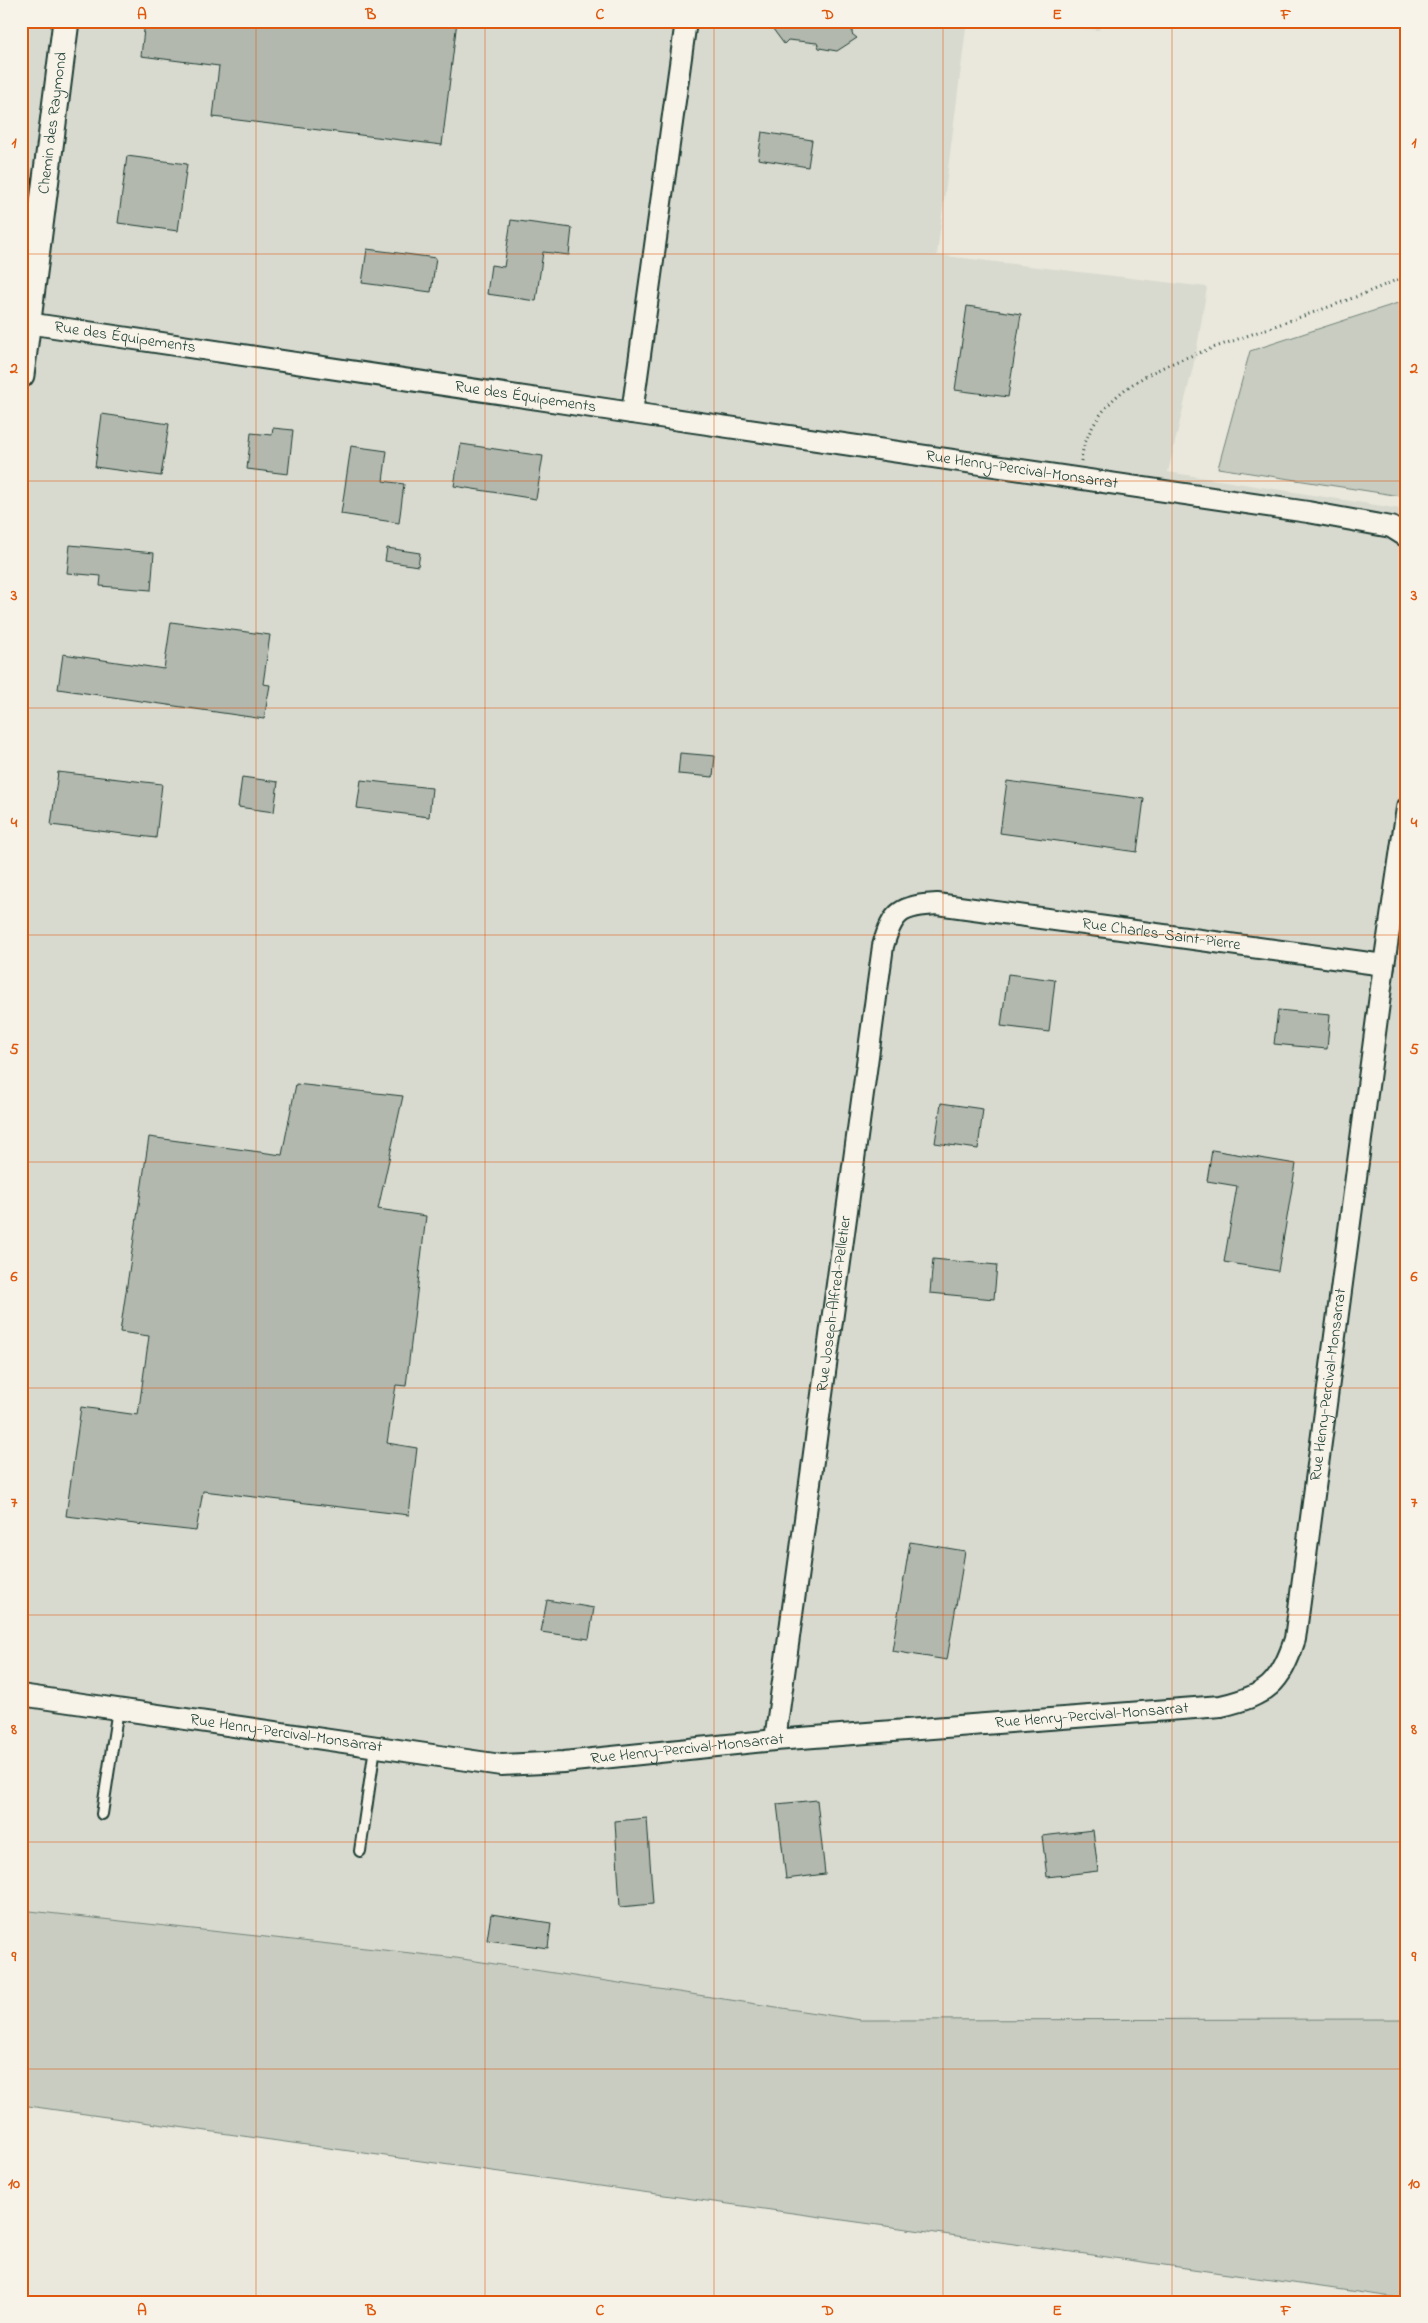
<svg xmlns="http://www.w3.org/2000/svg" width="1428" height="2323" font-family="'Indie Flower',sans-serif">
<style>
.built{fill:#d9dacf}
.green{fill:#c8ccc1;stroke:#74847a}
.building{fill:#b2b8ae;stroke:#1f3d34}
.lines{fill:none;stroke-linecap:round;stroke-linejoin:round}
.service-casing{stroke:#1f3d34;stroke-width:14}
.minor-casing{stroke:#1f3d34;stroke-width:24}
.tertiary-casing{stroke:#1f3d34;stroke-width:29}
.path{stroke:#1f3d34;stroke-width:3;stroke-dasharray:1 4;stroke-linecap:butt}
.service{stroke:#f7f3e8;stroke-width:10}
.minor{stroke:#f7f3e8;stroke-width:20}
.tertiary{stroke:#f7f3e8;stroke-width:25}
.grid{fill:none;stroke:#de580e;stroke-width:1;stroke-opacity:0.55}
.labels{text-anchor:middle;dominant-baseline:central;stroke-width:5;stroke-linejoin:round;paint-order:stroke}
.street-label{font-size:16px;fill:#1f3d34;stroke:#f7f3e8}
.neatline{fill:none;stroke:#de580e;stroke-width:2}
.grid-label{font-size:16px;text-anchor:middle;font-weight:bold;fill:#de580e}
</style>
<rect width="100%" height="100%" fill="#eae8dd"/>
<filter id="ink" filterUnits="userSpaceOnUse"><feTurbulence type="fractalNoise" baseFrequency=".02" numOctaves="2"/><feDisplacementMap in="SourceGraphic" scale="10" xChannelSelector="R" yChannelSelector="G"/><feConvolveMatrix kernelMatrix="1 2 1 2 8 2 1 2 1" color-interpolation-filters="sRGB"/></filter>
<g filter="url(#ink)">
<!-- built -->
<g class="built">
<polygon points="21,21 967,21 937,255 1207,287 1196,354 1168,472 1407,510 1407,2019 861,2020 456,1958 21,1910"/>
<polygon points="1018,21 1101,21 1099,30"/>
</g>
<!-- green -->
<g class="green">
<polygon points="1407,300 1407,497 1218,468 1250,351"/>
<polygon points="21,1910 456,1958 861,2020 1407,2019 1407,2299 21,2105"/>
</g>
<!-- building -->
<g class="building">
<polygon points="145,21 457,21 442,145 213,117 219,66 141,56"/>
<polygon points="767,21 853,21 852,34 857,38 837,51 819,48 817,43 788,40 784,44"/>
<polygon points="762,132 812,140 808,167 758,159"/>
<polygon points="127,156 187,164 178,231 118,223"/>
<polygon points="511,220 572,228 569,255 543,252 536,301 487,294 491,265 504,267"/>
<polygon points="367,249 436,258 431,292 362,283"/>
<polygon points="967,306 1021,314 1008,397 955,390"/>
<polygon points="102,414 169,424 161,476 95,467"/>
<polygon points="273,428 293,430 288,474 247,469 251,433 272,435"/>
<polygon points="461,444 543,456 536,499 454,486"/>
<polygon points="351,446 387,451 383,481 404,484 399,523 341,514"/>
<polygon points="70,545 154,553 151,590 100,586 101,576 67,573"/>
<polygon points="387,548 420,553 418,566 385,561"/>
<polygon points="171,622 270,635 263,684 270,685 264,719 58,689 63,654 164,669"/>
<polygon points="680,753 715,756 713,777 678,774"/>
<polygon points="58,772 162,784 156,838 51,825"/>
<polygon points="242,777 278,782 274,812 238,807"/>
<polygon points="361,780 432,788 429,817 357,808"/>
<polygon points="1007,781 1144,799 1137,852 1000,833"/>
<polygon points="1008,974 1055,980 1049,1032 1001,1026"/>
<polygon points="1278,1010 1330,1015 1327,1049 1274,1044"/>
<polygon points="296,1084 403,1096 378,1209 426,1216 406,1386 396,1385 387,1443 417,1448 409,1515 203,1491 196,1531 66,1516 81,1407 138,1415 149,1336 120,1332 149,1137 282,1155"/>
<polygon points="941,1103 983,1109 978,1149 935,1143"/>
<polygon points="1212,1150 1296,1164 1278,1271 1224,1262 1237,1186 1207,1181"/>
<polygon points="933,1259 997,1265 994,1299 930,1293"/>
<polygon points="910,1542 965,1551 947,1660 892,1651"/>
<polygon points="547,1600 594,1608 589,1639 541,1632"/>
<polygon points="817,1800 825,1874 786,1879 777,1804"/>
<polygon points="647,1818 653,1904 620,1907 615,1821"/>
<polygon points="1093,1830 1098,1871 1047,1877 1042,1836"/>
<polygon points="491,1914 551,1923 548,1948 487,1940"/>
</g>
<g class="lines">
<defs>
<g id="service">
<polyline points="102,1814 118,1709"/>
<polyline points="360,1851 375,1747"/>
</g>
<g id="minor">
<path id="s1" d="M27 323 632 413 686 21"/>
<path id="s2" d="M632 413 1308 512 1391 527 1407 537"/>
<path id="s3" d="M21 1695 501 1765 564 1762 775 1740 1221 1706C1267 1695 1280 1685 1295 1639L1384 965 1407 808"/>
<path id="s4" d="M775 1740 883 946C893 911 901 906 937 904L1384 965"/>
</g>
<g id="tertiary">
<path id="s5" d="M21 375 66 21"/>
</g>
</defs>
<!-- service casing -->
<use href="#service" class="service-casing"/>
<!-- minor casing -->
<use href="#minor" class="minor-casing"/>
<!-- tertiary casing -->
<use href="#tertiary" class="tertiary-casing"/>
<!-- path -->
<path class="path" d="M1081 461C1083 440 1095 420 1109 404 1138 372 1190 356 1230 342 1289 320 1350 302 1407 275"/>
<!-- service -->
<use href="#service" class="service"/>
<!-- minor -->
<use href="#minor" class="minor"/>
<!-- tertiary -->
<use href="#tertiary" class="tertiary"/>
</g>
</g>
<!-- grid -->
<path class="grid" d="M256 21V2302M485 21V2302M714 21V2302M943 21V2302M1172 21V2302M21 254H1407M21 481H1407M21 708H1407M21 935H1407M21 1162H1407M21 1388H1407M21 1615H1407M21 1842H1407M21 2069H1407"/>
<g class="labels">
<!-- street labels -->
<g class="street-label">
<text stroke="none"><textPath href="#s5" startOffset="254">Chemin des Raymond</textPath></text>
<text stroke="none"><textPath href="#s1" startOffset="99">Rue des Équipements</textPath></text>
<text stroke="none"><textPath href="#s1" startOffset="504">Rue des Équipements</textPath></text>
<text stroke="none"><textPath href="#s2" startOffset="394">Rue Henry-Percival-Monsarrat</textPath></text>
<text stroke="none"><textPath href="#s4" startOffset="1104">Rue Charles-Saint-Pierre</textPath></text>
<text stroke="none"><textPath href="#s4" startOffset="440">Rue Joseph-Alfred-Pelletier</textPath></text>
<text stroke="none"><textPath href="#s3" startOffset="1571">Rue Henry-Percival-Monsarrat</textPath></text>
<text stroke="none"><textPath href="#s3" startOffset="1078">Rue Henry-Percival-Monsarrat</textPath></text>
<text stroke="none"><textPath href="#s3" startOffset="268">Rue Henry-Percival-Monsarrat</textPath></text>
<text stroke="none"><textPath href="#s3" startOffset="672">Rue Henry-Percival-Monsarrat</textPath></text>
</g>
</g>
<!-- margin -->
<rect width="1428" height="2323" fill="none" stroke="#f7f3e8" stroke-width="55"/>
<rect x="28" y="28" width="1372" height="2268" class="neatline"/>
<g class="grid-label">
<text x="142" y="19">A</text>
<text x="371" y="19">B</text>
<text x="600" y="19">C</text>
<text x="828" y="19">D</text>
<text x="1057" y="19">E</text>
<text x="1286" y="19">F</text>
<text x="14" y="147">1</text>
<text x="1414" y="147">1</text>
<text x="14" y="373">2</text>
<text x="1414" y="373">2</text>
<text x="14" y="600">3</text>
<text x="1414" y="600">3</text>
<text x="14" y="827">4</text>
<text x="1414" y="827">4</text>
<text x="14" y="1054">5</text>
<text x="1414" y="1054">5</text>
<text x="14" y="1281">6</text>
<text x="1414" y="1281">6</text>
<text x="14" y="1507">7</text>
<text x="1414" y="1507">7</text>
<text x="14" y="1734">8</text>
<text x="1414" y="1734">8</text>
<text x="14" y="1961">9</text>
<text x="1414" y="1961">9</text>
<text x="14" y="2188">10</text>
<text x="1414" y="2188">10</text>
<text x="142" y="2315">A</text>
<text x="371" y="2315">B</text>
<text x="600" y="2315">C</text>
<text x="828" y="2315">D</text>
<text x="1057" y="2315">E</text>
<text x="1286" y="2315">F</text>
</g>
</svg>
